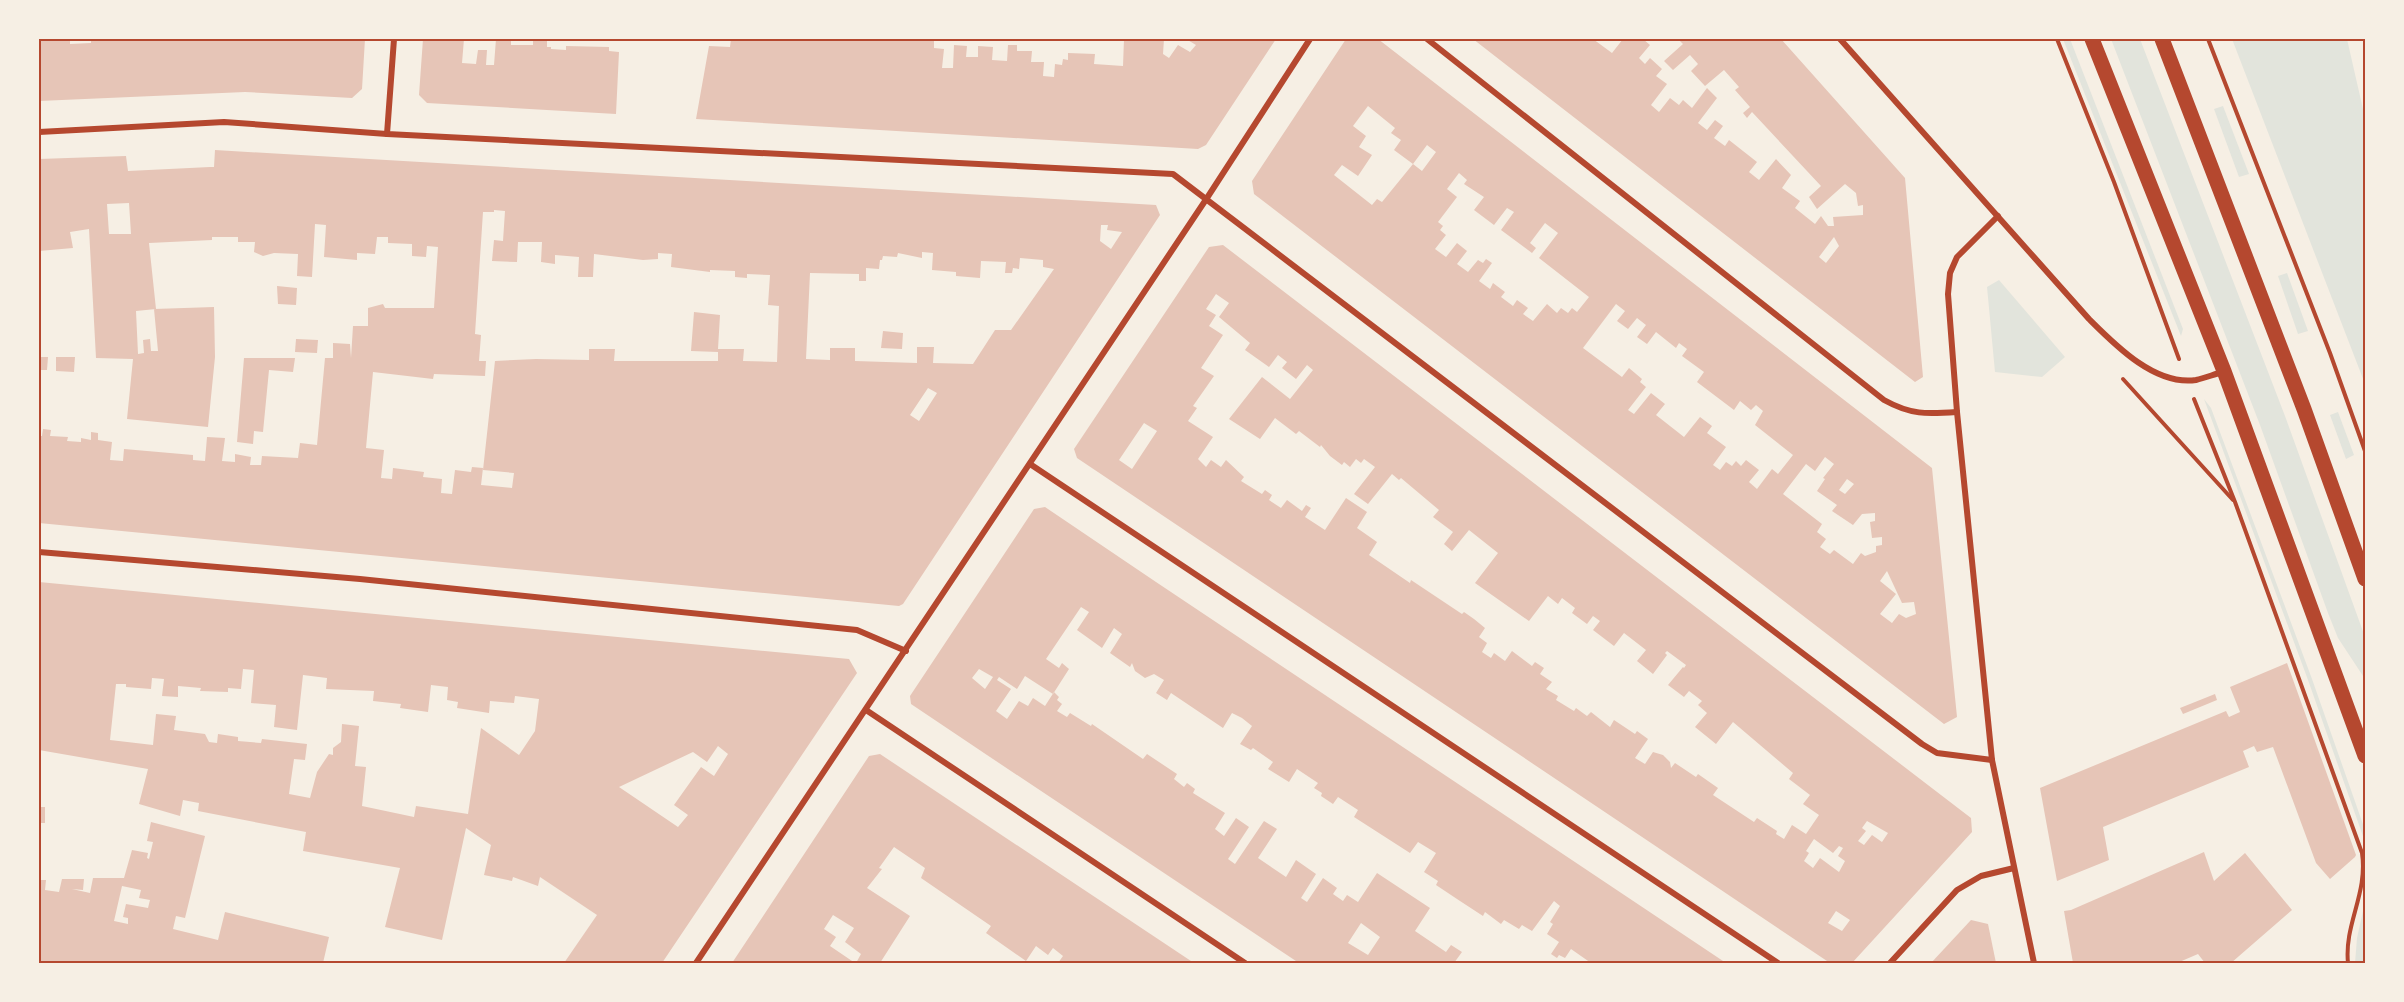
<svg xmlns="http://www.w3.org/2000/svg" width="2404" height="1002" font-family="Quicksand,sans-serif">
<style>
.green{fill:#e2e4dc}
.building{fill:#e6c5b7;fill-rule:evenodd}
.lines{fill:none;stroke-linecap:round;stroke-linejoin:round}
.path{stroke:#b5482f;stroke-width:4}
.minor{stroke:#b5482f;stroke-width:6}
.primary{stroke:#b5482f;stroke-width:15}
.neatline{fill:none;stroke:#b5482f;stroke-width:2}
</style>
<rect width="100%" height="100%" fill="#f6efe4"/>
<!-- green -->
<g class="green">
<polygon points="2063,39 2070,39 2183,329 2181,336"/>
<polygon points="2111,39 2140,39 2285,416 2365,637 2365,679 2338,638 2328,613 2260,425"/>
<polygon points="2232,39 2347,39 2365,118 2365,384"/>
<polygon points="2223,106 2249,174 2239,177 2214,109"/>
<polygon points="2287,273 2308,331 2298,334 2278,276"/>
<polygon points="1999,280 2065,357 2042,377 1995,372 1987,287"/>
<polygon points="2204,399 2211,408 2312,679 2365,830 2365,842 2308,680"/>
<polygon points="2338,412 2354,455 2346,459 2330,415"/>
<polygon points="2365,902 2365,963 2355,963 2357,938"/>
</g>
<!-- building -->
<g class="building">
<polygon points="39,39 70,39 70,44 91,43 91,39 365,39 362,89 352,98 245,92 39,101"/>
<polygon points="423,39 464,39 462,63 476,64 478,50 487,50 486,65 494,65 496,39 511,39 511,45 533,45 533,39 547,39 547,47 551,47 551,49 566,50 566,46 609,47 609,51 619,52 616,114 427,103 419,95"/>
<polygon points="731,39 934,39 934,48 944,49 942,68 953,68 954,45 967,46 966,57 978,57 978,46 993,47 992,60 1007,61 1008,45 1017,45 1017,51 1032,51 1031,62 1044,62 1043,76 1054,77 1055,64 1062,65 1063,59 1068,60 1068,53 1095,54 1094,64 1123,66 1124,39 1164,39 1163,54 1169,58 1178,45 1190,52 1196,45 1186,39 1276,39 1206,145 1198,149 696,119 709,46 730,47"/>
<path d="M1346 39H1378L1932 468 1957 717 1944 724 1254 194 1252 181ZM1368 106 1395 128 1391 133 1401 140 1394 150 1413 164 1427 145 1436 152 1422 171 1413 164 1382 202 1377 199 1372 205 1334 175 1342 165 1358 176 1372 155 1359 147 1366 136 1353 126ZM1459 173 1467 180 1464 184 1484 197 1474 210 1494 225 1507 208 1514 212 1501 230 1532 253 1536 248 1530 243 1545 223 1558 233 1539 258 1589 297 1577 312 1572 308 1568 313 1561 308 1557 313 1547 304 1533 321 1523 314 1528 308 1517 300 1513 306 1501 297 1505 292 1493 283 1490 289 1479 281 1492 263 1486 259 1483 263 1478 260 1468 272 1457 264 1467 251 1457 243 1446 257 1435 249 1446 235 1440 230 1443 226 1438 222 1457 197 1447 189ZM1616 304 1625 311 1617 321 1628 329 1637 318 1646 325 1637 337 1647 344 1656 332 1676 348 1679 343 1687 349 1682 356 1704 372 1697 382 1734 410 1740 401 1751 410 1756 405 1763 411 1755 425 1793 455 1778 474 1772 469 1757 489 1749 482 1759 470 1746 460 1741 466 1736 461 1732 466 1726 462 1720 470 1713 465 1726 447 1707 433 1712 426 1700 417 1684 437 1656 415 1665 404 1651 393 1634 414 1628 410 1646 387 1640 382 1642 379 1629 368 1622 377 1583 348ZM1825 457 1834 464 1823 478 1825 479 1817 491 1837 505 1832 511 1853 525 1862 514 1875 513V521L1870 522 1872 538 1882 537V545L1876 546V552L1865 556 1861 553 1853 564 1834 550 1830 554 1820 547 1826 539 1817 532 1822 524 1783 494 1806 464 1815 471ZM1847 479 1854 484 1845 494 1839 490ZM1887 571 1902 603 1914 602 1916 614 1906 618 1899 614 1892 623 1880 614 1896 594 1880 581Z"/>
<path d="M1473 39H1593L1612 53 1623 39H1643L1650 45 1639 58 1645 64 1650 58 1662 69 1656 76 1667 84 1651 105 1659 112 1670 98 1679 105 1683 100 1692 108 1707 88 1717 98 1698 123 1707 130 1715 120 1723 126 1714 138 1725 146 1729 140 1757 162 1749 172 1759 180 1776 159 1791 175 1782 188 1800 201 1795 208 1815 224 1821 216 1828 226H1834L1833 217 1863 215V205L1858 206 1856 193 1845 184 1817 209 1809 197 1821 186 1752 112 1747 118 1743 113 1750 107 1735 90 1739 87 1724 70 1705 86 1691 71 1698 64 1690 55 1673 70 1664 61 1683 44 1678 39H1781L1905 178 1923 377 1915 382ZM1834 237 1839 246 1826 263 1819 257Z"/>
<path d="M215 150 1156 205 1160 215 903 604 899 606 39 523V436H42L43 429 51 430 50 436 68 437 67 441 81 442V438L91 440V432L98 433V440L112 442 110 460 123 461 124 449 193 455V460L205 461 207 437 225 438 222 461 235 462V454L251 457 250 465H261L262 456 298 458 300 443 317 445 325 358H333V343L350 344 351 358 353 326H368V308L383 304 385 308H434L438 247 427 246 426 257 412 256V244L388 243V237H377L375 254 357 253V260L324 257 326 225 315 224 312 277 297 276 298 254 274 253 263 256 254 252 255 242H238V237H212V240L149 243 156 309 136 311 138 354 144 353 143 340 150 339 151 351H158L154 309 214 307 215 357 208 427 127 419 133 359 96 358 89 229 70 232 73 248 39 251V159L126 156 128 171 210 167H214ZM129 203 131 234H109L107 204ZM494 210 505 211 503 241 494 240 492 261 517 262 518 242H542L541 262 555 264V255L579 257 578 277H593L594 254 643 260 658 259V253L672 254 671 267 710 272V270L735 271V277L747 278V274L770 275 768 305 779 306 777 362 743 361 744 349H718L720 315 694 312 691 351 718 352V361H614L615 349H589V360L536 359 495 361 483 470 514 473 512 488 481 485 483 468 472 467 471 472 455 470 452 494 441 493 442 479 423 477 424 472 393 468 392 479 381 478 384 450 366 448 373 372 433 379 434 374 485 376 486 361H479L481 335 475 334 483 212H494ZM1101 225H1108L1107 230 1122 232 1111 249 1100 241ZM922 252 933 253 932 270 956 272V276L980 278 981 261 1006 262 1005 273H1012L1013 268 1019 269 1020 258 1043 260V267L1054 269 1011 330H995L973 364 933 363 934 347H917V363L855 361V348H830V360L806 359 810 273 859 274V281H866V268L879 269 880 260H882L883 256 897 257 898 253 922 258ZM928 388 937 393 919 421 910 415Z"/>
<path d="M1223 245 1971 818 1972 832 1852 963H1830L1077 458 1074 449 1209 247ZM1216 294 1229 303 1219 317 1250 343 1245 350 1269 367 1278 355 1287 362 1282 368 1296 379 1307 365 1313 370 1290 399 1262 377 1229 419 1260 439 1275 418 1296 434 1299 431 1320 447 1321 445 1330 456 1342 465 1344 462 1350 467 1356 459 1361 463 1364 459 1375 467 1354 494 1368 504 1392 474 1399 480 1401 478 1439 510 1433 517 1453 532 1444 544 1452 551 1469 530 1498 553 1475 583 1529 621 1548 596 1558 604 1562 598 1575 608 1572 613 1587 624 1593 616 1600 621 1593 630 1614 646 1624 633 1646 650 1637 661 1653 674 1667 655 1665 653 1667 651 1686 665 1684 668 1683 667 1668 685 1684 697 1689 691 1702 701 1698 705 1707 713 1695 727 1716 744 1733 722 1793 773 1789 779 1810 795 1803 804 1819 815 1806 834 1792 825 1784 839 1776 834 1777 831 1757 818 1754 822 1713 795 1718 788 1698 774 1696 777 1675 763 1671 768 1670 762 1663 755 1653 752 1645 764 1635 758 1648 739 1637 731 1635 734 1614 720 1610 727 1591 712 1587 716 1576 708 1574 711 1556 700 1558 696 1546 689 1552 682 1540 674 1544 668 1535 662 1532 666 1512 651 1505 661 1494 653 1491 658 1482 652 1487 643 1479 637 1485 628 1474 619 1464 612 1462 614 1411 580 1410 583 1369 555 1377 542 1357 528 1367 512 1346 498 1325 530 1305 517 1311 508 1306 505 1302 511 1287 500 1281 508 1269 500 1272 495 1265 490 1262 494 1241 481 1244 477 1226 460 1221 467 1211 460 1206 467 1198 459 1213 437 1188 421 1197 408 1193 406 1214 376 1201 368 1223 335 1209 326 1216 315 1206 309ZM1144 423 1157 431 1132 469 1119 460ZM1867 821 1888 833 1882 842 1872 835 1864 845 1858 841 1866 831 1862 828ZM1814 839 1833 853 1839 846 1843 848 1838 856 1845 861 1839 872 1820 858 1813 868 1804 861 1809 853 1806 851ZM1836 911 1850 920 1842 931 1828 923Z"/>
<polygon points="277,286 297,288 296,305 278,304"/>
<polygon points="883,331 903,333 902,349 881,348"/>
<polygon points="296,339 318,340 317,353 295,352"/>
<polygon points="39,357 48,357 47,370 39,370"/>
<polygon points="56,357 75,357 74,372 56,371"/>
<polygon points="244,358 295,358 293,372 269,370 263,432 254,431 253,444 237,442"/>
<path d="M1045 507 1156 582 1726 963H1591L1571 949 1565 958 1559 955 1557 958 1551 954 1559 942 1547 934 1553 924 1550 922 1560 906 1554 901 1532 931 1522 925 1519 929 1504 920 1501 924 1485 912 1483 916 1460 901 1436 885 1438 881 1424 872 1436 853 1418 842 1410 853 1354 817 1358 810 1338 797 1333 804 1321 796 1322 793 1314 788 1318 783 1297 769 1289 782 1268 769 1273 762 1253 748 1251 750 1240 744 1252 726 1242 718 1232 713 1223 728 1171 693 1167 700 1156 693 1164 680 1154 674 1145 678 1135 671 1132 663 1130 667 1110 653 1122 634 1114 628 1102 648 1077 630 1089 612 1081 607 1046 659 1059 668 1062 663 1069 669 1053 694 1025 676 1017 689 999 677 997 680 1011 689 996 711 1007 719 1019 701 1028 706 1033 698 1045 706 1054 692 1059 697 1057 700 1062 704 1057 711 1067 717 1070 713 1091 726 1092 724 1143 759 1147 754 1177 774 1174 779 1184 787 1187 783 1195 789 1193 793 1225 813 1215 829 1224 836 1236 818 1249 827 1228 859 1235 864 1264 821 1277 829 1258 858 1286 877 1296 860 1316 874 1301 898 1307 902 1323 878 1337 888 1333 894 1343 901 1347 895 1358 902 1377 873 1430 908 1415 931 1446 952 1451 945 1462 952 1454 963H1299L984 753 911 704 910 696 1034 509ZM979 669 993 677 985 689 972 678ZM1361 923 1380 937 1368 955 1348 943Z"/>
<path d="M39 582 849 659 857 673 662 963H564L597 915 540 877 538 886 513 877 512 881 484 875 491 845 466 828 442 940 385 927 400 868 303 851 306 832 198 811 199 803 183 800 180 816 139 804 148 769 39 750ZM243 669 254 670 251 703 276 705 274 727 297 730 303 675 327 678 326 689 374 691 373 701 401 704 400 708 428 712 431 685 448 687 447 700 458 702 457 708 489 713 490 701 514 703 515 696 539 699 535 731 519 755 481 728 468 814 416 806 414 817 362 806 366 767 355 766 359 726 342 724 341 742 333 748V755L329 754 317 772 310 798 289 794 294 759 305 760 307 744 262 739 261 743 238 741V737L218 734 217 743 209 742 205 734 174 730 176 716 156 714 153 745 110 740 116 684H126V687L151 689 152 678 164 679 162 696 178 697V686L201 688 200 691 228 692V688L241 689ZM718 746 728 754 714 776 701 767 674 805 688 815 678 827 619 787 693 752 707 762Z"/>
<polygon points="2287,663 2356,855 2355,857 2330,879 2316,863 2273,747 2257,752 2254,746 2243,751 2249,767 2103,827 2109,860 2057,881 2040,788 2226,711 2229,717 2240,712 2230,687"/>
<polygon points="2215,694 2217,700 2183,714 2180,708"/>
<polygon points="880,754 988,826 1194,963 1058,963 1063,956 1053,948 1048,955 1036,946 1026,961 986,933 991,926 921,878 925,868 894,847 879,868 882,869 867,888 910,916 880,963 856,963 861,954 845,942 854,928 833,915 824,929 836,937 830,946 855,963 732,963 869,756"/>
<rect x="39" y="807" width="6" height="16"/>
<path d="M151 822 205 836 185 918 176 916 173 929 218 940 225 912 329 937 323 963H39V880H46L45 890 59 892 62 879H84L83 890 72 889 90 893 93 878H124L132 850 148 853 147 858 149 859 153 842 147 841ZM122 886 141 890 139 898 150 900 148 908 126 904 123 917 128 918V924L114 921Z"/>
<polygon points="2204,852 2214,881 2245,853 2292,910 2231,963 2205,963 2198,954 2177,963 2073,963 2064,911 2071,910"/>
<polygon points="1971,920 1988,924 1996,963 1931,963"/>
</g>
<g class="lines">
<!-- path -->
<g class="path">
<polyline points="2057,39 2114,182 2179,359"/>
<polyline points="2208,39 2330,353 2365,451"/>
<polyline points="2123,379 2233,500"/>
<path d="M2194 399 2235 502 2362 853C2368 894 2344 924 2348 963"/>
</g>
<!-- minor -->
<g class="minor">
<path d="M1427 39 1884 400C1911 415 1926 414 1957 412"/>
<path d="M1840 39 2089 319C2115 345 2155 386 2196 380 2205 378 2215 374 2223 372"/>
<polyline points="39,132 224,122 387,134 1173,174 1922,744 1937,753 1992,760"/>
<polyline points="387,134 394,39"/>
<polyline points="1998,216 1957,257 1950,273 1948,294 1957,412 1992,760 2034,963"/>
<polyline points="1030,464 1778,963"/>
<polyline points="39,552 360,579 857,630 906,651"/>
<polyline points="866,710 1245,963"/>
<polyline points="696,963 1207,198 1310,39"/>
<polyline points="1890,963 1957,890 1981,876 2014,868"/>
</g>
<!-- primary -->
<g class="primary">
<polyline points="2092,39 2224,371 2365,756"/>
<polyline points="2162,39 2304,409 2365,579"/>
</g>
</g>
<!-- border -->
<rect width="2404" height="1002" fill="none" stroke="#f6efe4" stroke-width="81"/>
<rect x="40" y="40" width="2324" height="922" class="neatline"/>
</svg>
